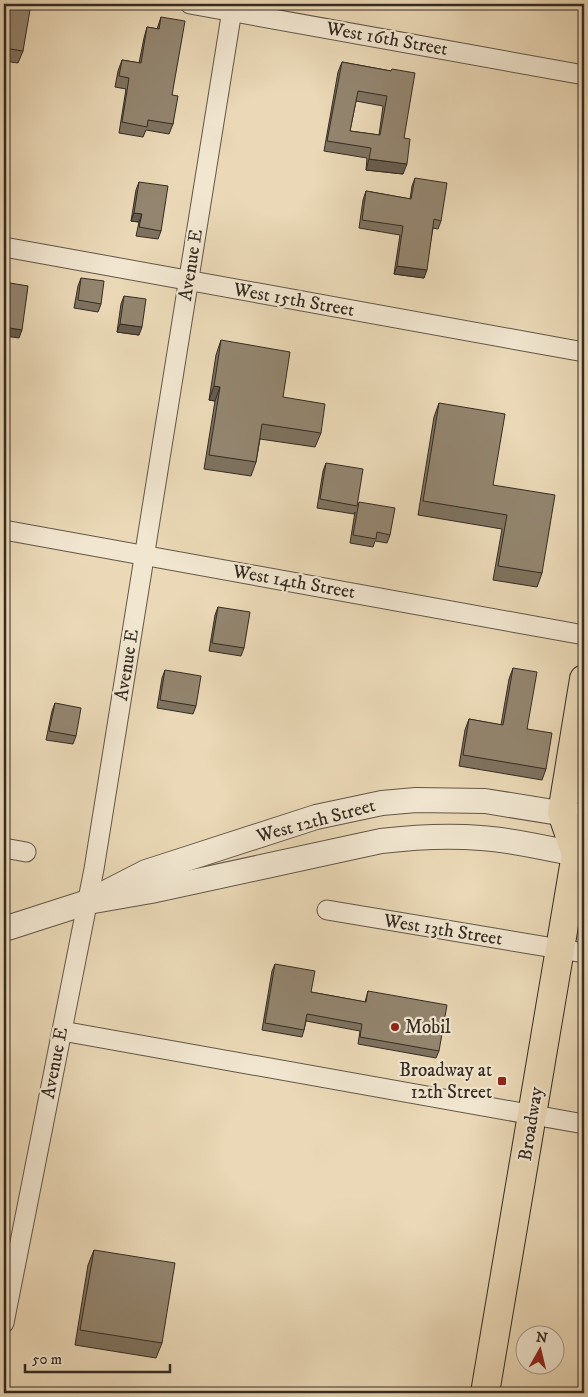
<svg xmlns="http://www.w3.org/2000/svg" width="588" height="1397" font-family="'IM FELL DW Pica',serif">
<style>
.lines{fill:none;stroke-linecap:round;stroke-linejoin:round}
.minor-casing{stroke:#625647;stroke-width:21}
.tertiary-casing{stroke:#625647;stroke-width:26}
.primary-casing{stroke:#342b22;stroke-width:30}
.minor{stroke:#f1e6d0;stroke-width:19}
.tertiary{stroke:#f1e6d0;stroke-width:24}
.primary{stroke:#ead8b6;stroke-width:28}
.wall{fill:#7e725f;stroke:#342b22;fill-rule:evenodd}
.shaded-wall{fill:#675d4e;stroke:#342b22}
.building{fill:#93856f;stroke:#342b22;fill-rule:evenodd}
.poi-dot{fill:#8f2418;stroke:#f1e6d0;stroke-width:2}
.labels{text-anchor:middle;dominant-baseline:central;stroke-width:4.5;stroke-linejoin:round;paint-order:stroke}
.street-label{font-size:19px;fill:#342b22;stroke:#f1e6d0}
.poi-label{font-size:19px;fill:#342b22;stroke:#f1e6d0;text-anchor:start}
</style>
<rect width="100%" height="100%" fill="#ead8b6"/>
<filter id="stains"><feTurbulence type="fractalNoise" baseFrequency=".004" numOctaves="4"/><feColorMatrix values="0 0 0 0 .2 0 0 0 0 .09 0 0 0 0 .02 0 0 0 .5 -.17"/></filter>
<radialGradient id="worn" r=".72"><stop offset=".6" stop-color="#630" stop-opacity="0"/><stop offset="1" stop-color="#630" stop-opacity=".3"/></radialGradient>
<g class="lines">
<defs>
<g id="minor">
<polyline points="190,4 584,75"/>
<polyline points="4,247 584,352"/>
<polyline points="4,530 584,635"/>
<polyline points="4,848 26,852"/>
<polyline points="327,910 584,953"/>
<polyline points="62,1031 584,1124"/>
<polyline points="4,1323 94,869 233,4"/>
</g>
<g id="tertiary">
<polyline points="107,892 146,872 316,817 382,803 416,800 485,801 584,817"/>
<path d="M4 929 88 902 151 891 381 841C415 837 447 835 481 838 513 840 544 848 576 854"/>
</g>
<g id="primary">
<polyline points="576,854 562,813 584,679"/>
<polyline points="485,1393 576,854 584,840"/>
</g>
</defs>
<!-- minor casing -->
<use href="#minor" class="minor-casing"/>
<!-- tertiary casing -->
<use href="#tertiary" class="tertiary-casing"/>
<!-- primary casing -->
<use href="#primary" class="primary-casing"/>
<!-- minor -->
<use href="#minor" class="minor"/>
<!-- tertiary -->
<use href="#tertiary" class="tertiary"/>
<!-- primary -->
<use href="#primary" class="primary"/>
</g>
<!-- wall -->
<g class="wall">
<polygon points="4,4 23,51 18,63 4,61"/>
<polygon points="161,17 172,95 173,124 169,134 146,130 143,137 119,133 126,89 115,87 118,71 122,60 139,63 144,38 147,27 157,29"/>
<path d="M342 62 391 71 404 138 403 174 366 170 367 158 324 151 338 72ZM356 101 383 106 379 135 350 131Z"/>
<polygon points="415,178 441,221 438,229 433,228 424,278 394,274 400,235 359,228 363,200 366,191 410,199 412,186"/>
<polygon points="139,182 161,231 158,239 136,236 139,222 131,221 136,190"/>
<polygon points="81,278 101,304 98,312 74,308 78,286"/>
<polygon points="124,296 139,335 117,332 121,304"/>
<polygon points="221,340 321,433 315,447 260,439 256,462 251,476 204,469 215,401 209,400 216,355"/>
<polygon points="439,403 493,485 542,573 537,587 493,580 502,529 418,515 434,417"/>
<polygon points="326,463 358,504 390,535 387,543 375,541 373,547 350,543 355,512 354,514 317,508 323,471"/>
<polygon points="218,607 244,648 241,656 209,651 215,615"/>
<polygon points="513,668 527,729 546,769 542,780 459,766 465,730 469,719 501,725 509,679"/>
<polygon points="165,670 196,706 193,714 157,708 162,678"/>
<polygon points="55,703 76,736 73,744 46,740 52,711"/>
<polygon points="275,964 311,992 365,1002 368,991 439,1051 436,1058 358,1044 360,1031 306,1021 304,1030 302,1037 262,1030 272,971"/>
<polygon points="94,1250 162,1343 156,1358 75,1345 88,1265"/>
</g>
<!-- shaded-wall -->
<g class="shaded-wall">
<polygon points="369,159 407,164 403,174 366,170"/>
<polygon points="134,213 142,214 139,222 131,221"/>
<polygon points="397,266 427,270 424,278 394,274"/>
<polygon points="120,324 142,327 139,335 117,332"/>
<polygon points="4,327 22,330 19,338 4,336"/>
<polygon points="214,386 220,387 215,401 209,400"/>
</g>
<!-- building -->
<g class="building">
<polygon points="4,4 31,4 23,51 4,48"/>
<polygon points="161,17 185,21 172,95 178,96 173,124 148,120 147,127 122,122 129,78 119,76 122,60 141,63 147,27 159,29"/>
<path d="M342 62 391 71 392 69 415 73 404 138 410 139 407 164 369 159 371 148 327 141ZM358 91 387 96 380 135 350 131Z"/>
<polygon points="415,178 447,183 441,221 434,219 427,270 397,266 403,226 362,220 366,191 411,199"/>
<polygon points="139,182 168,186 161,231 139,227 142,214 134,213"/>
<polygon points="81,278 104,281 101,304 78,300"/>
<polygon points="4,282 28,286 22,330 4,327"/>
<polygon points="124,296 146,299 142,327 120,324"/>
<polygon points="221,340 290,352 283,397 325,404 321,433 262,424 256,462 209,455 220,387 214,386"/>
<polygon points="439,403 505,414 493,485 555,495 542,573 498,566 507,515 423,501"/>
<polygon points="326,463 363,469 357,506 320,499"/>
<polygon points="359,502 395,508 390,535 377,532 376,539 353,535"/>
<polygon points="218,607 250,612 244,648 212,643"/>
<polygon points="513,668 537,672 527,729 552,733 546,769 463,755 469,719 503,725"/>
<polygon points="165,670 201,676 196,706 160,700"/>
<polygon points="55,703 81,708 76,736 49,731"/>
<polygon points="275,964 315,971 311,992 366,1002 368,991 447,1005 439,1051 360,1037 362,1024 307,1014 304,1030 265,1023"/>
<polygon points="94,1250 175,1263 162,1343 80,1330"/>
</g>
<!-- markers -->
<g class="poi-dot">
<circle cx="395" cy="1027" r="5"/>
<rect x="497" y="1076" width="10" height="10" rx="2.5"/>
</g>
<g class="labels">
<!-- street labels -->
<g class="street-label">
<text transform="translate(387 39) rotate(10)">West 16th Street</text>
<text transform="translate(191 265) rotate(-81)">Avenue E</text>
<text transform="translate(294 300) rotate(10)">West 15th Street</text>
<text transform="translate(294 582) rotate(10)">West 14th Street</text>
<text transform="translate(127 665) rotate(-81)">Avenue E</text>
<text transform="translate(316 821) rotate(-15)">West 12th Street</text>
<text transform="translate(443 930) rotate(9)">West 13th Street</text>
<text transform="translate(55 1063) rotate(-79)">Avenue E</text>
<text transform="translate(531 1124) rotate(-81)">Broadway</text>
</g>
<!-- poi labels -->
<g class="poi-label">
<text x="405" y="1027">Mobil</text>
<text x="492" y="1070" text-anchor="end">Broadway at<tspan x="492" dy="22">12th Street</tspan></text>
</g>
</g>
<!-- margin -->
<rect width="588" height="1397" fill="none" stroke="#ead8b6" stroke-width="20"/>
<rect x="5" y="5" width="578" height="1387" fill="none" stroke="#342b22" stroke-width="2.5"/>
<rect x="10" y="10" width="568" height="1377" fill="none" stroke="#342b22"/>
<!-- north arrow -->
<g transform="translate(540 1350) rotate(8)"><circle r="24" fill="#f1e6d0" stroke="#a59b8a"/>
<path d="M0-4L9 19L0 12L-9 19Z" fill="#8f2418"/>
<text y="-8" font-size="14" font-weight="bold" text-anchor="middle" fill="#342b22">N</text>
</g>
<!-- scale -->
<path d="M25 1364v8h145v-8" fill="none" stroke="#342b22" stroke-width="2.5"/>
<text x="32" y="1364" font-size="15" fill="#342b22" stroke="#f1e6d0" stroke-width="4" paint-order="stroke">50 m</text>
<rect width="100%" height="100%" filter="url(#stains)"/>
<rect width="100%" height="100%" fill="url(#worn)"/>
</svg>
